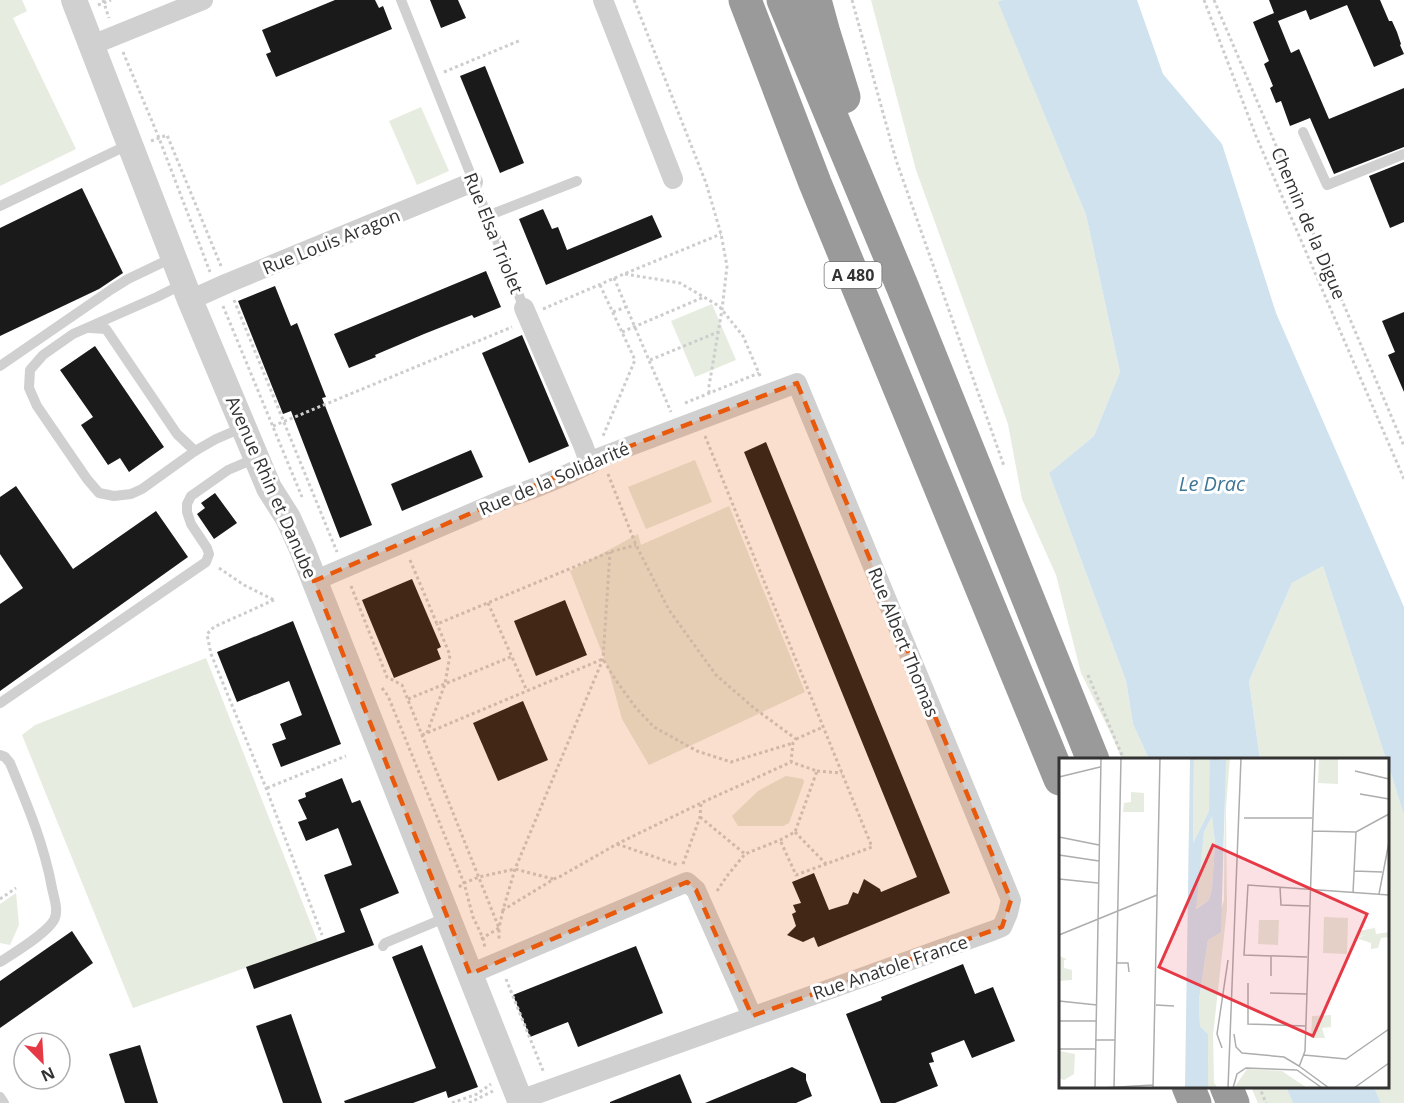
<svg xmlns="http://www.w3.org/2000/svg" width="1404" height="1103" font-family="'Open Sans',sans-serif">
<style>
.green{fill:#e6ecdf}
.water{fill:#cfe2ee}
.building{fill:#1a1a1a}
.lines{fill:none;stroke-linecap:round;stroke-linejoin:round}
.path{stroke:#cdcdcd;stroke-width:3;stroke-dasharray:3 3;stroke-linecap:butt}
.service{stroke:#d0d0d0;stroke-width:10}
.minor{stroke:#d0d0d0;stroke-width:20}
.tertiary{stroke:#d0d0d0;stroke-width:26}
.motorway{stroke:#9a9a9a;stroke-width:33}
.marked{fill:#e8590c;fill-opacity:0.2;stroke:#e8590c;stroke-width:4.5;stroke-dasharray:12 8;stroke-linejoin:round}
.labels{text-anchor:middle;dominant-baseline:central;stroke-width:6;stroke-linejoin:round;paint-order:stroke}
.shield{fill:#fff;stroke:#707070;stroke-width:1.5}
.shield-label{font-size:16px;font-weight:bold;fill:#333}
.street-label{font-size:18px;fill:#333;stroke:#fff}
.water-label{font-size:20px;font-style:italic;fill:#3f7597;stroke:#fff}
.inset-road{fill:none;stroke:#adadad;stroke-width:1.5}
.view{fill:#e63946;fill-opacity:0.15;stroke:#e63946;stroke-width:3}
.inset-edge{fill:none;stroke:#333;stroke-width:3}
</style>
<rect width="100%" height="100%" fill="#fff"/>
<!-- green -->
<g class="green">
<polygon points="0,0 22,0 27,11 13,18 76,149 0,186"/>
<polygon points="871,0 1003,0 999,3 1086,215 1120,372 1094,436 1049,473 1126,681 1133,724 1149,759 1122,759 1112,736 1081,673 1056,575 1022,499 1008,424 916,170"/>
<polygon points="421,107 449,171 417,185 389,121"/>
<polygon points="712,304 736,360 695,377 671,321"/>
<polygon points="695,460 712,502 646,529 628,487"/>
<polygon points="729,506 805,692 649,765 622,719 608,668 570,571 638,534 641,545"/>
<polygon points="1323,566 1386,759 1260,759 1249,681 1292,583"/>
<polygon points="206,658 318,942 133,1008 22,735 35,725"/>
<polygon points="1388,764 1404,815 1404,1103 1381,1103 1374,1087 1388,1086"/>
<polygon points="786,776 803,779 804,782 789,823 783,826 738,826 732,816 758,791"/>
<polygon points="16,893 19,925 10,945 0,943 0,904"/>
<polygon points="1251,1087 1286,1087 1293,1103 1258,1103"/>
</g>
<!-- water -->
<g class="water">
<polygon points="1003,0 1137,0 1163,74 1222,144 1276,313 1404,607 1404,815 1388,764 1388,760 1386,759 1323,566 1292,583 1249,681 1260,759 1149,759 1133,724 1126,681 1049,473 1094,436 1120,372 1086,215 998,2"/>
<polygon points="1286,1087 1374,1087 1381,1103 1293,1103"/>
</g>
<!-- building -->
<g class="building">
<polygon points="335,0 375,0 379,8 383,6 392,29 276,77 266,54 271,52 262,30"/>
<polygon points="430,0 458,0 466,18 441,28"/>
<polygon points="1269,0 1380,0 1389,21 1392,21 1397,32 1401,44 1400,45 1404,54 1374,67 1347,5 1310,20 1306,10 1278,21 1291,53 1299,49 1329,119 1404,88 1404,147 1334,174 1310,118 1290,126 1281,101 1276,103 1270,88 1273,86 1264,64 1269,61 1253,22 1274,13"/>
<polygon points="485,66 524,163 500,173 460,76"/>
<polygon points="1404,162 1404,222 1390,228 1369,176"/>
<polygon points="82,188 123,273 99,289 0,336 0,228"/>
<polygon points="543,209 552,229 558,227 567,250 652,215 662,237 546,285 519,219"/>
<polygon points="486,271 501,307 474,318 472,315 424,334 375,355 376,357 349,368 334,334"/>
<polygon points="275,286 291,326 297,323 326,397 322,398 372,525 340,538 291,411 283,414 238,301"/>
<polygon points="1404,312 1404,392 1388,355 1395,352 1382,321"/>
<polygon points="522,335 569,446 529,463 482,353"/>
<polygon points="95,346 164,447 129,472 120,458 108,465 81,425 93,417 60,370"/>
<polygon points="766,442 950,893 818,947 814,937 803,942 787,935 796,926 792,914 796,912 793,905 801,903 792,882 814,873 829,910 848,904 853,892 858,894 864,879 880,889 881,892 917,877 744,452"/>
<polygon points="471,450 483,477 402,511 391,484"/>
<polygon points="16,486 73,569 156,511 188,557 0,691 0,604 23,588 0,554 0,497"/>
<polygon points="215,493 237,523 214,539 197,514 205,508 201,503"/>
<polygon points="412,579 441,647 437,649 441,659 394,678 362,600"/>
<polygon points="565,600 587,655 536,676 514,621"/>
<polygon points="293,621 341,744 281,767 272,744 286,739 280,724 302,715 289,681 237,702 217,652"/>
<polygon points="523,701 548,760 498,781 473,723"/>
<polygon points="342,778 352,803 360,800 399,893 360,909 374,945 254,989 246,967 345,932 324,875 352,865 338,828 306,841 298,822 307,819 298,800 306,797 305,793"/>
<polygon points="72,931 93,963 0,1028 0,981"/>
<polygon points="422,945 478,1087 448,1098 446,1091 413,1103 345,1103 344,1101 436,1068 392,957"/>
<polygon points="636,946 663,1013 578,1047 568,1022 530,1037 513,995"/>
<polygon points="963,964 975,994 993,987 1015,1041 972,1058 964,1040 931,1053 934,1062 929,1063 938,1086 895,1103 881,1103 846,1014 882,1000 881,997"/>
<polygon points="291,1014 322,1103 283,1103 256,1026"/>
<polygon points="140,1045 158,1103 125,1103 109,1054"/>
<polygon points="792,1067 806,1074 806,1080 812,1096 796,1103 705,1103"/>
<polygon points="680,1074 692,1103 610,1103 610,1102"/>
</g>
<g class="lines">
<!-- path -->
<g class="path">
<polyline points="103,0 109,18"/>
<polyline points="634,0 706,183 721,234 727,266 722,310 709,386 709,396"/>
<polyline points="852,0 896,160 1004,466"/>
<polyline points="1204,0 1256,136 1404,479"/>
<polyline points="1214,0 1404,446"/>
<polyline points="98,5 111,0"/>
<polyline points="123,52 159,138 210,272"/>
<polyline points="444,72 521,40"/>
<polyline points="151,141 167,135 221,266"/>
<polyline points="625,274 680,283 719,306 743,336 761,378"/>
<polyline points="614,278 671,412"/>
<polyline points="600,285 635,360 603,436"/>
<polyline points="234,300 337,552"/>
<polyline points="223,306 302,497"/>
<polyline points="543,309 624,274 721,234"/>
<polyline points="613,312 626,307"/>
<polyline points="622,332 704,297"/>
<polyline points="650,360 718,332"/>
<polyline points="685,403 759,373"/>
<polyline points="273,426 512,327"/>
<polyline points="705,436 872,847 796,875 780,840"/>
<polyline points="608,474 636,545 669,610 716,675 754,708 796,739 793,743 791,762 701,803 617,844 561,876 554,879 503,910 515,869 603,659 610,552"/>
<polyline points="410,560 437,624 610,552 636,545"/>
<polyline points="219,568 244,585 274,600"/>
<polyline points="351,586 387,677 402,685 499,928 499,941"/>
<polyline points="274,600 214,627 207,634 211,654 266,788 322,935"/>
<polyline points="488,603 527,691"/>
<polyline points="1088,675 1124,760"/>
<polyline points="382,688 388,696 464,883 473,917 483,938 485,948"/>
<polyline points="408,699 513,656"/>
<polyline points="427,733 445,684 450,655 437,624"/>
<polyline points="422,735 603,659 615,679 636,708 654,727 697,751 731,762 793,743"/>
<polyline points="796,739 823,727"/>
<polyline points="817,771 842,773"/>
<polyline points="267,788 346,756"/>
<polyline points="700,817 745,854"/>
<polyline points="795,832 826,864"/>
<polyline points="617,844 678,865"/>
<polyline points="683,864 700,817 701,803"/>
<polyline points="459,887 464,883 479,877 515,869 553,879"/>
<polyline points="717,891 727,876 745,854 780,840 795,832 817,771 791,762"/>
<polyline points="0,899 16,888"/>
<polyline points="481,939 499,928 503,910"/>
<polyline points="506,979 544,1073"/>
<polyline points="1259,1086 1266,1103"/>
<polyline points="452,1103 477,1094 491,1084"/>
<polyline points="469,1103 493,1091"/>
</g>
<!-- service -->
<g class="service">
<polyline points="401,0 524,308"/>
<polyline points="1303,132 1327,185 1404,154"/>
<polyline points="0,206 130,144"/>
<polyline points="487,216 577,181"/>
<polyline points="183,284 157,297 73,334 43,355 30,370 29,388 37,406 87,479 99,493 114,496 131,494 142,489 195,451 216,439 244,427"/>
<polyline points="90,328 106,329 177,434 195,451"/>
<polyline points="0,366 112,289 128,279 174,257"/>
<polyline points="0,703 206,562 209,554 207,548 191,524 187,512 187,504 191,496 228,470 256,458"/>
<path d="M0 755 5 757 10 763C27 804 44 844 52 888 54 898 59 911 54 920 46 934 14 953 0 962"/>
<polyline points="383,946 385,943 447,917"/>
<polyline points="0,1097 4,1103"/>
</g>
<!-- minor -->
<g class="minor">
<polyline points="603,0 673,179"/>
<polyline points="92,45 203,0"/>
<polyline points="190,300 228,283 473,182"/>
<polyline points="524,308 583,445 590,464"/>
<path d="M314 581 507 498C539 487 572 474 601 457L797 383 1011 900 1008 913 1002 927 992 931 520 1100"/>
<polyline points="470,974 687,882 696,890 752,1016"/>
</g>
<!-- tertiary -->
<polyline class="tertiary" points="74,0 190,300 269,488 288,518 302,549 521,1103"/>
<!-- motorway -->
<g class="motorway">
<polyline points="745,0 815,183 1060,779"/>
<polyline points="783,0 903,288 1093,760"/>
<polyline points="815,0 824,33 844,97"/>
<polyline points="1188,1086 1195,1103"/>
<polyline points="1226,1086 1233,1103"/>
</g>
</g>
<!-- marked area -->
<path class="marked" d="M797 383 1011 900 1002 927 752 1016 696 890 687 882 470 974 314 581 601 457Z"/>
<g class="labels">
<!-- shield labels -->
<rect class="shield" x="824.5" y="262" width="57" height="26" rx="4.5"/>
<g class="shield-label">
<text x="853" y="275">A 480</text>
</g>
<!-- street labels -->
<g class="street-label">
<text transform="translate(1309 223) rotate(67)">Chemin de la Digue</text>
<text transform="translate(494 233) rotate(68)">Rue Elsa Triolet</text>
<text transform="translate(331 241) rotate(-22)">Rue Louis Aragon</text>
<text transform="translate(554 478) rotate(-23)">Rue de la Solidarité</text>
<text transform="translate(272 487) rotate(66)">Avenue Rhin et Danube</text>
<text transform="translate(904 642) rotate(68)">Rue Albert Thomas</text>
<text transform="translate(890 967) rotate(-19)">Rue Anatole France</text>
</g>
<!-- water labels -->
<g class="water-label">
<text x="1212" y="483">Le Drac</text>
</g>
</g>
<!-- overview -->
<g transform="translate(1059 758)">
<rect width="330" height="330" fill="#fff"/>
<path d="M135 0H151L152 35 150 53 134 85ZM166 0H171L167 50 168 151 154 277 155 325 159 330H149V276L141 268 140 242 149 182 155 176 165 142ZM260 0H279V26L259 25ZM72 34 85 35V54H64L65 45 72 44ZM153 57 156 85 153 130 150 142 136 151 145 74ZM265 159 289 160 288 196 264 195ZM200 162H220L219 187 199 186ZM316 170 317 176 330 174V179L322 180 319 190 312 191V185L297 180 307 177 296 179 300 173ZM0 198 8 201 5 202V210L13 212V222L0 223ZM272 257V269L263 270 266 280H252L253 258ZM0 293 16 296 15 316 5 322 0 320ZM188 311 223 313 248 330H175Z" fill="#e6ecdf"/>
<path d="M131 0H135L134 85 150 53 151 0 167 2 162 174 149 182 140 242 141 268 149 276V330H126ZM153 58 156 85 153 130 150 142 137 151 145 74Z" fill="#cfe2ee" fill-rule="evenodd"/>
<path class="inset-road" d="M296 13 330 21M0 19 41 9M301 36 330 41M185 60H253M253 73 297 74 330 56M0 79 40 87M0 97 40 103M295 113 323 114M0 121 39 125M221 129 222 147 250 148M294 135 297 74M320 136 330 84M0 177 98 137M248 199 185 197 189 127 330 137M57 205H69L70 214M212 218V198M189 225V266L246 268M211 235 248 236M0 243 38 247M97 247 115 248M0 263H37M175 276 177 289 183 295 225 299 240 308M37 282H56M163 290 158 276 169 202M0 291H37M245 297 287 301 330 271M240 308 270 330M240 309 246 293 256 0M238 312 263 330M36 330 42 0M43 330 94 327M55 330 62 0M94 330 101 0M169 330 182 0M174 330 178 316 187 310 238 312M295 330 330 305"/>
<path class="view" d="M154 87 308 156 254 278 100 209Z"/>
<rect width="330" height="330" class="inset-edge"/>
</g>
<!-- north arrow -->
<g transform="translate(42 1061) rotate(156)"><circle r="28" fill="#ffffff" stroke="#adadad" stroke-width="1.5"/>
<path d="M0-4.5L10 22L0 15L-10 22Z" fill="#e63946"/>
<text y="-9" font-size="16" font-weight="bold" text-anchor="middle" fill="#333333">N</text>
</g>
</svg>
